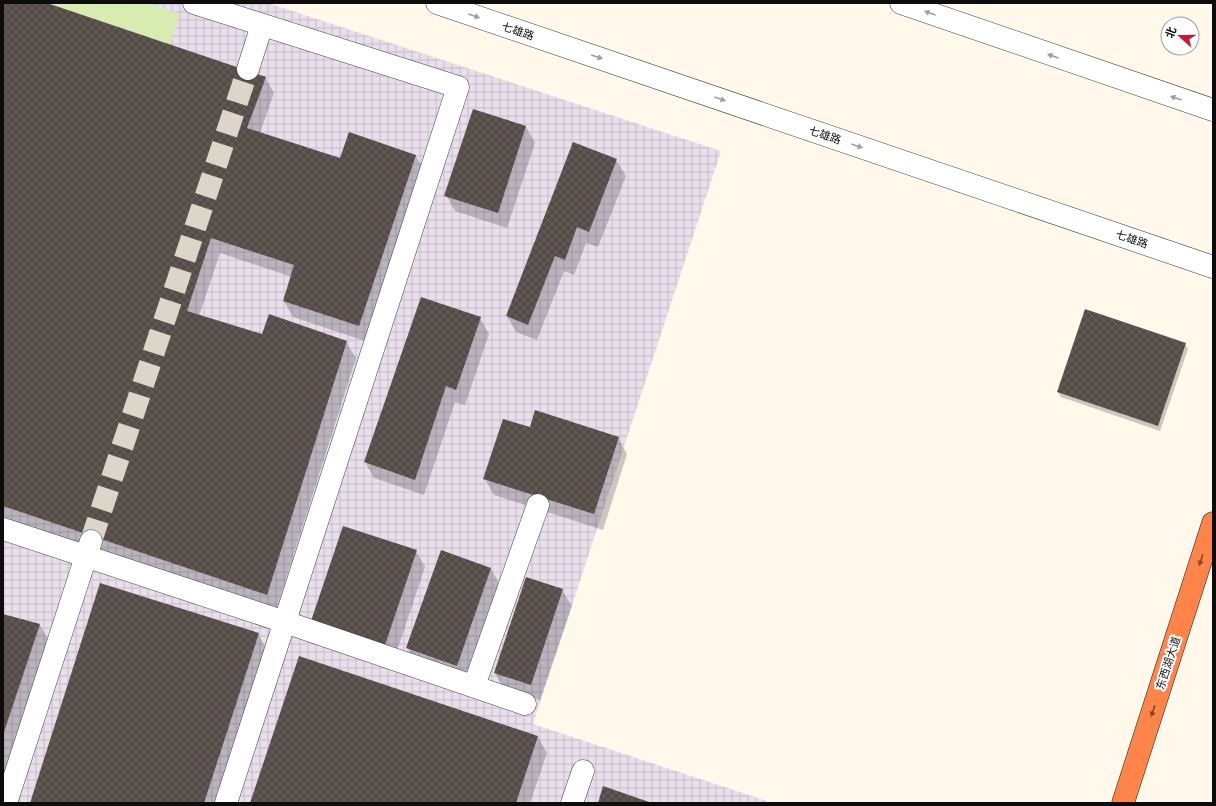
<svg xmlns="http://www.w3.org/2000/svg" width="1216" height="806" font-family="'PT Serif','Noto Sans SC',serif">
<style>
.industrial{fill:url(#industrial-grid)}
.garden{fill:#d8ecb1}
.shadow{fill:#0003}
.building{fill:url(#building-cross-hatch)}
.lines{fill:none;stroke-linecap:round;stroke-linejoin:round}
.minor-tunnel{stroke:#dbd5ca;stroke-width:22;stroke-dasharray:22 11;stroke-linecap:butt}
.minor-casing{stroke:#3f3f3f;stroke-width:23}
.highway-casing{stroke:#1d1d1d;stroke-width:23}
.minor{stroke:#fff;stroke-width:22}
.highway{stroke:#ff8449;stroke-width:22}
.oneway{fill:#9e9e9e}
.oneway2{fill:#86482a}
.labels{text-anchor:middle;dominant-baseline:central;stroke-width:4;stroke-linejoin:round;paint-order:stroke}
.street-label{font-size:11px;fill:#0c0c0c;stroke:#fff}
</style>
<defs>
<pattern id="industrial-grid" width="8" height="8" patternUnits="userSpaceOnUse"><rect width="8" height="8" fill="#e9dfec"/><path d="M0 4h8M4 0v8" fill="none" stroke="#c7bec9"/></pattern>
<pattern id="building-cross-hatch" width="8" height="8" patternUnits="userSpaceOnUse"><rect width="8" height="8" fill="#554b47"/><path d="M0 0l8 8M0 8l8-8" fill="none" stroke="#68605d"/></pattern>
</defs>
<rect width="100%" height="100%" fill="#fff8eb"/>
<!-- industrial -->
<polygon class="industrial" points="3,3 268,3 721,151 533,724 773,803 3,803"/>
<!-- garden -->
<polygon class="garden" points="47,3 147,3 180,14 170,44"/>
<!-- shadow -->
<g class="shadow">
<polygon points="3,3 44,3 265,77 274,93 260,133 341,159 415,155 425,171 368,342 293,317 284,301 292,277 220,253 199,316 263,335 346,342 356,358 276,610 3,519"/>
<polygon points="473,110 526,127 535,143 507,228 455,211 446,195"/>
<polygon points="616,160 626,176 598,247 586,243 574,275 564,271 537,340 516,332 507,316"/>
<polygon points="480,318 489,334 465,405 455,402 424,495 374,478 365,462"/>
<polygon points="1185,344 1188,349 1160,431 1061,397 1058,392"/>
<polygon points="530,429 618,438 627,454 603,530 494,495 485,479"/>
<polygon points="416,551 425,567 394,660 322,636"/>
<polygon points="441,551 491,569 500,585 466,681 417,664 407,648"/>
<polygon points="562,590 572,606 540,700 504,689 495,673"/>
<polygon points="3,615 40,625 49,641 3,778"/>
<polygon points="258,634 267,650 218,803 31,803"/>
<polygon points="300,658 538,737 547,753 530,803 251,803"/>
</g>
<!-- building -->
<g class="building">
<polygon points="3,3 47,3 266,77 247,128 340,158 349,132 416,155 359,326 283,301 294,265 211,238 187,311 262,334 269,314 347,341 267,595 3,506"/>
<polygon points="473,109 526,126 498,213 444,196"/>
<polygon points="573,142 617,159 589,232 577,227 565,260 555,256 528,325 506,316"/>
<polygon points="421,297 481,317 456,390 446,386 415,480 364,462"/>
<polygon points="1085,309 1186,343 1158,426 1057,392"/>
<polygon points="535,410 619,437 594,514 483,479 503,419 530,427"/>
<polygon points="343,526 417,550 385,645 311,621"/>
<polygon points="441,550 491,568 457,666 406,648"/>
<polygon points="526,577 563,589 531,685 494,673"/>
<polygon points="100,583 259,633 204,803 30,803"/>
<polygon points="3,614 40,624 3,735"/>
<polygon points="299,656 538,736 516,803 250,803"/>
<polygon points="603,786 652,803 598,803"/>
</g>
<g class="lines">
<!-- minor-tunnel -->
<polyline class="minor-tunnel" points="91,541 248,69"/>
<defs>
<g id="minor">
<polyline points="194,3 458,87 226,803"/>
<polyline points="437,3 1213,267"/>
<polyline points="901,3 1213,110"/>
<polyline points="248,69 262,25"/>
<polyline points="3,529 285,622 525,704"/>
<polyline points="474,686 538,505"/>
<polyline points="6,803 91,541"/>
<polyline points="572,803 583,771"/>
</g>
<polyline id="highway" points="1123,803 1213,523"/>
</defs>
<!-- minor casing -->
<use href="#minor" class="minor-casing"/>
<!-- highway casing -->
<use href="#highway" class="highway-casing"/>
<!-- minor -->
<use href="#minor" class="minor"/>
<!-- highway -->
<use href="#highway" class="highway"/>
</g>
<!-- one-way arrows -->
<defs><path id="oneway-solid" d="M-6-.8H1V-3.2L6.5 0L1 3.2V.8H-6Z"/></defs>
<g class="oneway">
<use href="#oneway-solid" transform="translate(930 13) rotate(-161)"/>
<use href="#oneway-solid" transform="translate(474 16) rotate(19)"/>
<use href="#oneway-solid" transform="translate(1053 56) rotate(-161)"/>
<use href="#oneway-solid" transform="translate(597 57) rotate(19)"/>
<use href="#oneway-solid" transform="translate(1176 98) rotate(-161)"/>
<use href="#oneway-solid" transform="translate(720 99) rotate(19)"/>
<use href="#oneway-solid" transform="translate(857 146) rotate(19)"/>
</g>
<g class="oneway2">
<use href="#oneway-solid" transform="translate(1201 560) rotate(108)"/>
<use href="#oneway-solid" transform="translate(1153 711) rotate(108)"/>
</g>
<g class="labels">
<!-- street labels -->
<g class="street-label">
<text transform="translate(518 31) rotate(19)">七雄路</text>
<text transform="translate(825 135) rotate(19)">七雄路</text>
<text transform="translate(1132 239) rotate(19)">七雄路</text>
<text transform="translate(1168 663) rotate(-72)">东西湖大道</text>
</g>
</g>
<!-- border -->
<rect width="1216" height="806" fill="none" stroke="#0c0c0c" stroke-width="8"/>
<!-- north arrow -->
<g transform="translate(1180 36) rotate(291)"><circle r="19" fill="#ffffff" stroke="#9e9e9e"/>
<path d="M0-3L7 15L0 10L-7 15Z" fill="#c61938"/>
<text y="-6" font-size="11" font-weight="bold" text-anchor="middle" fill="#0c0c0c">北</text>
</g>
</svg>
